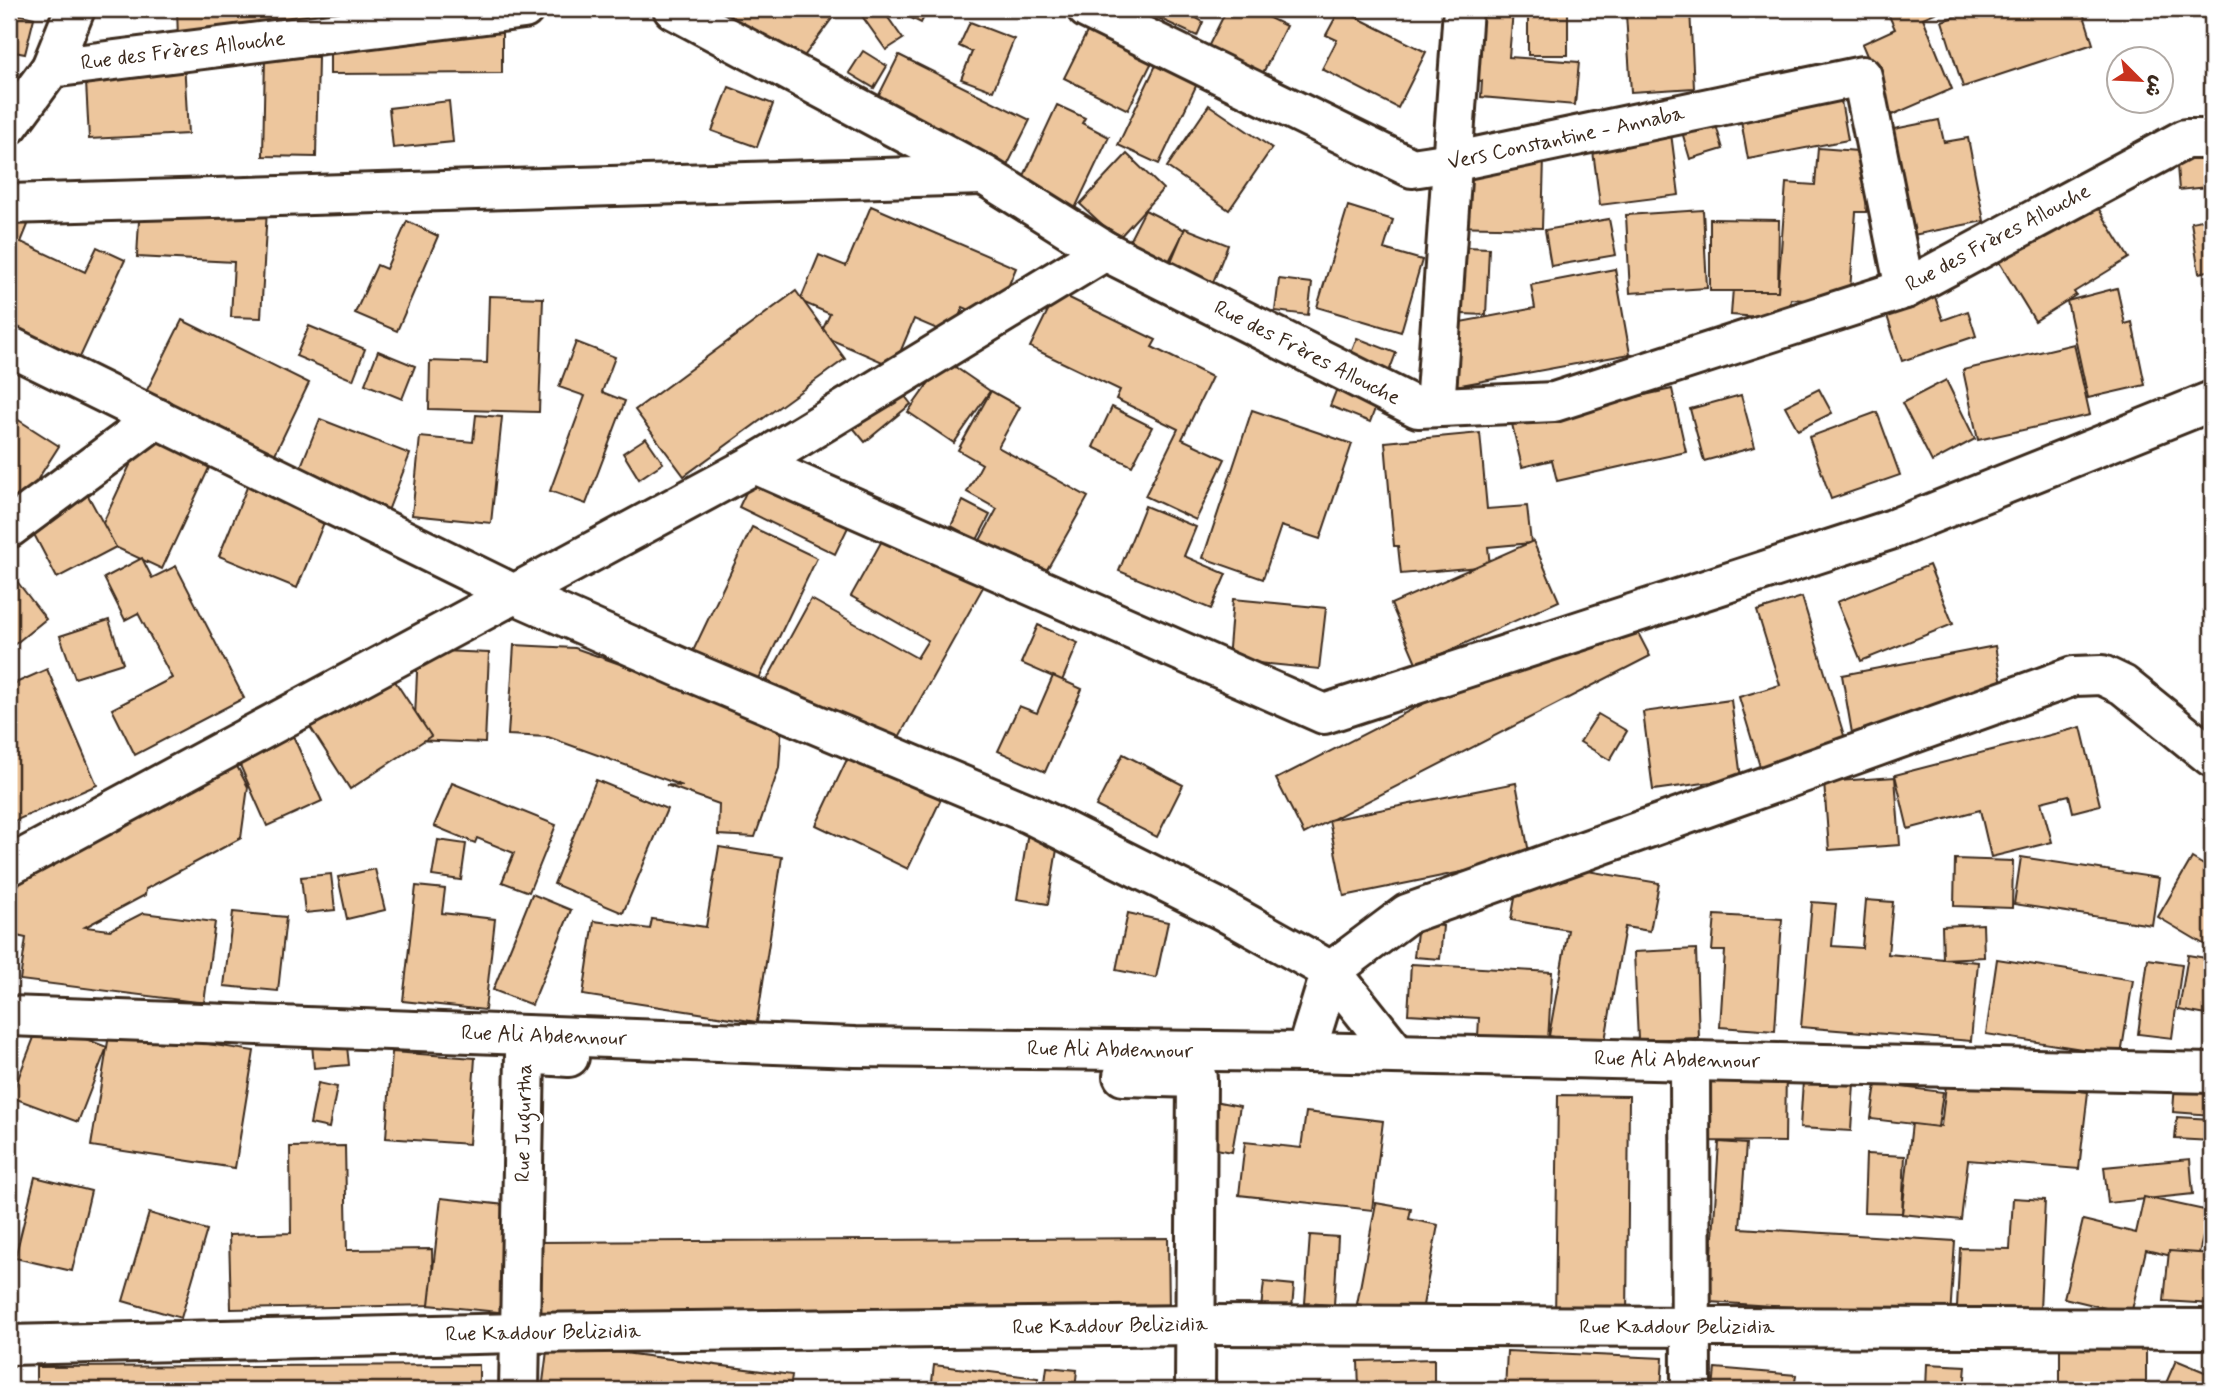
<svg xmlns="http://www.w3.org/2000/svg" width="2221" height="1399" font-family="Mynerve,'Playpen Sans Arabic',sans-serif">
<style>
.building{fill:#edc69d;stroke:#3b2a1e;stroke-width:2}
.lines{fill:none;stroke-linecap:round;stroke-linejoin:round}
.minor-casing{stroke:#3b2a1e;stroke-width:44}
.minor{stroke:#fff;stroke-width:38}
.labels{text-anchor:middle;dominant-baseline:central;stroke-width:7;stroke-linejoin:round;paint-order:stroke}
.street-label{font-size:21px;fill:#3b2a1e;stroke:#fff}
</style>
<rect width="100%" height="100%" fill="#fff"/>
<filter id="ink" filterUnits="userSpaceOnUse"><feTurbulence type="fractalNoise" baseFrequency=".0143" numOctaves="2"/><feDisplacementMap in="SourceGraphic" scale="14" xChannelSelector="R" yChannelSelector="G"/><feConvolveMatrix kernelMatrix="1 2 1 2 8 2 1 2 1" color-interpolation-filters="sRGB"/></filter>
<g filter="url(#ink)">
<!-- building -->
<g class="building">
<polygon points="177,9 373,9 178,38"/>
<polygon points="705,9 839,9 779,90 692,26"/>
<polygon points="873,9 882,9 903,39 886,50 862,16"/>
<polygon points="893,9 928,9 921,23"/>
<polygon points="1139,9 1181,9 1203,22 1197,36"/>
<polygon points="1227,9 1251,9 1286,26 1262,75 1207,49"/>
<polygon points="1340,9 1426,52 1398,108 1322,69 1337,40 1326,35"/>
<polygon points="1482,9 1513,11 1509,57 1579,62 1575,105 1481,97 1482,81 1445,77"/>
<rect x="1528" y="9" width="40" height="46"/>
<polygon points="1659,9 1690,9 1694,88 1631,92 1626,14 1659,12"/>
<polygon points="1886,9 1944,9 1923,18 1952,89 1892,115 1862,44 1895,29"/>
<polygon points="1978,9 2082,9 2093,44 1963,87 1942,21"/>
<polygon points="9,12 34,18 25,54 9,51"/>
<polygon points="1097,12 1161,44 1128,110 1064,78"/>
<polygon points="502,14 502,73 330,74 330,15"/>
<polygon points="970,22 1014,39 993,91 961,79 972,52 959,46"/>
<polygon points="183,41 188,134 89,139 86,82 115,80 113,45"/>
<polygon points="863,51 887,66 874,88 849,73"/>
<polygon points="899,55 1030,120 997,186 866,121"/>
<polygon points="265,56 318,57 316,157 263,156"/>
<polygon points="1156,65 1197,84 1159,164 1118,145"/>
<polygon points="1836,73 1848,140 1748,159 1736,93"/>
<polygon points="729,87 773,104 757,147 712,131"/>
<polygon points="449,101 453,142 393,148 389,108"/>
<polygon points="1057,105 1085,118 1082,123 1109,137 1069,221 1015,195"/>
<polygon points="1209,105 1272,148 1229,210 1167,167"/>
<polygon points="1710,105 1723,149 1690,159 1677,115"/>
<polygon points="1669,118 1679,195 1600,205 1590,128"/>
<polygon points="1939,120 1944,142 1968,138 1984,221 1898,238 1879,132"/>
<polygon points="1818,148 1871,152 1866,212 1856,212 1849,303 1791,299 1789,319 1731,315 1733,288 1778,291 1786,183 1815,185"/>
<polygon points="2204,152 2208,187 2179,190 2176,154"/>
<polygon points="1127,154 1163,189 1118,239 1080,204"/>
<polygon points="1446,155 1544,158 1542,228 1445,226"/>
<polygon points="2087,190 2129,258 2074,292 2076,295 2035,321 1991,249"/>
<polygon points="140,202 267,209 261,318 231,317 234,262 137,257"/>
<polygon points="871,206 1016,268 994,320 963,307 951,335 914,319 894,367 820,335 830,314 800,301 819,255 846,266"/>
<polygon points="1348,206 1393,220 1384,249 1422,260 1401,332 1317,307"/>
<polygon points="1145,210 1185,230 1164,271 1124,251"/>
<polygon points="1703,210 1707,288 1630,293 1626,215"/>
<polygon points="9,215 28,225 21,242 85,272 97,247 125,260 76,366 9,335"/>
<polygon points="2212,218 2212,270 2199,273 2191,222"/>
<polygon points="1609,219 1616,255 1551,266 1545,230"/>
<polygon points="1710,219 1779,220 1778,291 1710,291"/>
<polygon points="407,221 438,236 397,331 355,313 377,265 386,269"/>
<polygon points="1185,228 1228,245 1203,307 1159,290"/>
<polygon points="1441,246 1489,248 1486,315 1438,313"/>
<polygon points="1615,269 1630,354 1434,390 1423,329 1535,308 1531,285"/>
<polygon points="1279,279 1312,283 1308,315 1275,311"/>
<polygon points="2117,288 2125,324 2132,322 2145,385 2088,398 2067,301"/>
<polygon points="796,291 845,359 684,476 635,410"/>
<polygon points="1057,292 1156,340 1152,347 1212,377 1182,439 1225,459 1196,520 1145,496 1178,429 1116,399 1120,390 1030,347"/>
<polygon points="1934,294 1943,320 1968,311 1976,336 1902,361 1885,310"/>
<polygon points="489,296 543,298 539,412 429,409 430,361 487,363"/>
<polygon points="182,320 309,383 274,456 146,392"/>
<polygon points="309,326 365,349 353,380 296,356"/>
<polygon points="1357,338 1396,353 1370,422 1330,406"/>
<polygon points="576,342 615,357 602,392 625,401 586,504 550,491 585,396 559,387"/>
<polygon points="2074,344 2090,415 1978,440 1963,370"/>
<polygon points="378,351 415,366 402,399 365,384"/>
<polygon points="945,360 990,391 954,443 908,412"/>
<polygon points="891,378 911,404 865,442 844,417"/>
<polygon points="1946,380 1975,439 1932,462 1902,403"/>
<polygon points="1672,389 1686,452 1557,481 1552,460 1522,467 1512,424"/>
<polygon points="1819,389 1832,413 1798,430 1785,406"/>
<polygon points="991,391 1020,407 998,447 1088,497 1028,603 987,580 889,755 764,685 811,599 917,658 928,640 851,596 889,528 964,570 997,509 967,492 982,464 958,450"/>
<polygon points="1741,395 1755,447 1704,461 1690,409"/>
<polygon points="1112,407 1152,427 1132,466 1093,447"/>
<polygon points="1252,410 1352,444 1320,539 1281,526 1263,579 1203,558"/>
<polygon points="1877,412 1900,475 1831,499 1809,437"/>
<polygon points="9,414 59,446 13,518 9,516"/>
<polygon points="476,415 502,417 491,523 412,515 420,437 473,442"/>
<polygon points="320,419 410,454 386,516 295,481"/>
<polygon points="150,422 216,453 162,569 96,538"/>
<polygon points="1480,433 1487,509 1527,506 1531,543 1488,547 1490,566 1401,574 1398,546 1394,546 1385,442"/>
<polygon points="646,438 663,463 639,479 623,453"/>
<polygon points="756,471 852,519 835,554 739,507"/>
<polygon points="252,475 330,508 297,588 219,556"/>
<polygon points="85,490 116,547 57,578 27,521"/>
<polygon points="963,501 990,515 977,540 951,526"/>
<polygon points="1145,506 1196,527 1184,556 1226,574 1211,609 1119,571"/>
<polygon points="752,527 817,558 757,683 693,651"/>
<polygon points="1533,541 1559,601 1417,665 1391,604"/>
<polygon points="142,558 152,578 176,566 244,698 135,755 112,709 172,678 138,613 125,620 104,578"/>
<polygon points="1929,565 1953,624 1861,661 1837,602"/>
<polygon points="9,571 46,619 9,649"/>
<polygon points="1802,597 1846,742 1761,770 1739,697 1780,685 1757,611"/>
<polygon points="1233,599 1326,608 1319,669 1228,660"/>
<polygon points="1622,602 1650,656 1304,834 1276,779"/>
<polygon points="109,620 123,663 75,678 60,636"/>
<polygon points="1038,625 1078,643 1062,681 1021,663"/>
<polygon points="2211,640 2212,640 2212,739 2204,739"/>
<polygon points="514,645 575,648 782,722 779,768 755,837 718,835 719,804 666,785 683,786 548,737 508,735"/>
<polygon points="1995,646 2006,705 1852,733 1842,675"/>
<polygon points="418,650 489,653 485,743 414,740"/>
<polygon points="47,669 97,785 10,823 9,765 12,764 9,755 9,686"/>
<polygon points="387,669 431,736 350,789 307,722"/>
<polygon points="1053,676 1082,689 1045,772 998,751 1019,706 1037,713"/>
<polygon points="1731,700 1741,778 1653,790 1643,712"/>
<polygon points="1598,714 1627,731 1610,760 1580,742"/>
<polygon points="287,722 322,801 267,826 232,747"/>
<polygon points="2081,727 2100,805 2073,812 2069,795 2041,802 2052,842 1991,857 1980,810 1908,829 1895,775"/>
<polygon points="230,753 248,787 241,838 146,889 145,895 85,927 110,930 143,913 215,922 204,1003 20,980 26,938 17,936 9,921 9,870"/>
<polygon points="850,753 942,797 908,869 816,825"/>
<polygon points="1123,754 1183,785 1157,837 1096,806"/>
<polygon points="1895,777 1900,845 1829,850 1824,782"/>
<polygon points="596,780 667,809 623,913 554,884"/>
<polygon points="452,783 556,825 529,892 502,882 514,853 477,838 475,843 434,826"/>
<polygon points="1516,783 1530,858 1344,896 1329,820"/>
<polygon points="1028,832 1059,837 1048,904 1017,899"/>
<polygon points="438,840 466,844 461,880 432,876"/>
<polygon points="719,847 782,857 757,1022 583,995 594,921 650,929 652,919 706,927"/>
<polygon points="2021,857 2159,878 2152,925 2014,904"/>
<polygon points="2192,858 2212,870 2212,949 2158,917"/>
<polygon points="1955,859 2013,861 2012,908 1954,906"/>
<polygon points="1522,860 1659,883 1650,931 1625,927 1604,1046 1549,1036 1568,930 1511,920"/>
<polygon points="375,869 385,910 347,919 338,877"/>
<polygon points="331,874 335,910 305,913 301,877"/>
<polygon points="416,886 445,889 442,913 495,919 485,1010 403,1001"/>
<polygon points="532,894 571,910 532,1005 493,990"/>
<polygon points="1866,900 1893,902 1888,954 1978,962 1971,1041 1801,1027 1812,902 1836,904 1832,946 1862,948"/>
<polygon points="233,912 286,917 278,991 224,986"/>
<polygon points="1128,913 1168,922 1156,978 1116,970"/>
<polygon points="1715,915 1782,919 1775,1031 1720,1027 1725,951 1712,951"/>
<polygon points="1418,924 1443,926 1440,959 1414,957"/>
<polygon points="1983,924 1984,957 1943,959 1942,926"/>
<polygon points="1696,949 1699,1038 1638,1040 1634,952"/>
<polygon points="2188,955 2212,959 2212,1016 2179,1010"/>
<polygon points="1997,959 2133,980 2121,1055 1986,1034"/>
<polygon points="2148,959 2182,964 2172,1038 2138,1034"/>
<polygon points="1411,964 1552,972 1548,1041 1478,1037 1479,1018 1408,1014"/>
<polygon points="40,1022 107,1047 78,1122 11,1097"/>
<polygon points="345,1028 349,1065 314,1068 311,1031"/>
<polygon points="110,1029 254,1051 235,1168 91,1146"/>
<polygon points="392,1052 475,1058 469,1144 386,1138"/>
<polygon points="1804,1065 1855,1067 1851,1131 1800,1128"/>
<polygon points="1702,1066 1786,1067 1785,1142 1700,1141"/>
<polygon points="2176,1067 2212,1070 2212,1115 2173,1112"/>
<polygon points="1947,1077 2088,1092 2079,1169 1968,1160 1961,1220 1902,1214 1912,1123 1941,1126"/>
<polygon points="318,1083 337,1087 329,1128 310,1124"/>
<polygon points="1876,1084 1943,1092 1938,1127 1871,1119"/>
<polygon points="1558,1095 1629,1096 1627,1320 1555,1319"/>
<polygon points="1214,1101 1240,1106 1232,1152 1206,1147"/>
<polygon points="1306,1112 1383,1121 1372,1210 1239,1195 1245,1142 1301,1148"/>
<polygon points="2177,1117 2212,1119 2212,1141 2175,1139"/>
<polygon points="1719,1142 1746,1144 1740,1228 1955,1241 1950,1317 1709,1302"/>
<polygon points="345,1146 347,1250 432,1249 433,1305 231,1309 229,1235 291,1233 290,1147"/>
<polygon points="1866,1154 1905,1156 1902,1213 1864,1212"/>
<polygon points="2190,1159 2193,1194 2108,1203 2104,1167"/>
<polygon points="35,1177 91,1191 72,1271 15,1258"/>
<polygon points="2144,1197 2209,1211 2197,1262 2146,1250 2131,1314 2064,1298 2083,1220 2136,1233"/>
<polygon points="441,1198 505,1205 501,1236 517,1237 508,1313 429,1305"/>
<polygon points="2013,1198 2045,1200 2040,1310 1957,1307 1960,1248 2010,1249"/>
<polygon points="1376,1203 1411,1209 1409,1219 1438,1225 1421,1316 1357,1304"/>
<polygon points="149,1213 207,1230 181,1318 123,1301"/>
<polygon points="1310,1235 1338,1237 1334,1305 1305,1303"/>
<polygon points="1168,1238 1169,1311 538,1316 538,1242"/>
<polygon points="2169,1251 2212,1254 2212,1304 2164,1301"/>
<polygon points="1264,1282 1294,1285 1291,1320 1260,1318"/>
<polygon points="548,1343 792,1375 790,1390 542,1390"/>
<rect x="2060" y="1346" width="86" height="44"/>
<polygon points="1507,1351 1663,1358 1661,1390 1505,1390"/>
<polygon points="1434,1359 1434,1390 1359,1390 1358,1361"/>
<polygon points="2176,1360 2212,1375 2212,1390 2163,1390"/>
<polygon points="1927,1364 1966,1366 1964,1390 1926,1390"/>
<polygon points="479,1365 479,1390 36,1390 36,1367"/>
<polygon points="934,1365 1038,1378 1036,1390 931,1390"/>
<polygon points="1047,1367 1077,1370 1075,1390 1044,1390"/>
<polygon points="1715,1368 1796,1375 1794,1390 1713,1390"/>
</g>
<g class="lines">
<defs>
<g id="minor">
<polyline points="673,9 984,175 1105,251 1418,408 1554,402 1905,289 2185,139 2212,139"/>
<polyline points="1087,9 1412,168 1452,162 1862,76 1905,289"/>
<polyline points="51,68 524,9"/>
<polyline points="9,125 51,68 75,9"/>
<polyline points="9,204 983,175"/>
<polyline points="9,346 514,594 755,464 1105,251"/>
<polyline points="1435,407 1463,9"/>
<polyline points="755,464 1324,714 1893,529 2212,401"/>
<polyline points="9,528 157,418"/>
<polyline points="9,866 514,594 686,670 1030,814 1222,910 1331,971 1397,1054"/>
<polyline points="9,1016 855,1047 1306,1052 2212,1073"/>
<polyline points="1306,1052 1331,971 1407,914 2074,676 2102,675 2123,685 2212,757"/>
<polyline points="1690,1061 1691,1390"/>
<polyline points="1123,1076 1197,1078 1195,1390"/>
<polyline points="9,1345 520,1333 1196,1325 2212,1329"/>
<polyline points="519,1390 525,1054 569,1057"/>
</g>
</defs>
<!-- minor casing -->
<use href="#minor" class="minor-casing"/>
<!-- minor -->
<use href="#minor" class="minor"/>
</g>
</g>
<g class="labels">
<!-- street labels -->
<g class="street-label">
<text transform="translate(183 51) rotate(-7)">Rue des Frères Allouche</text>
<text transform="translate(1566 138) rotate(-12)">Vers Constantine - Annaba</text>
<text transform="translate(1998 238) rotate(-28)">Rue des Frères Allouche</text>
<text transform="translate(1307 353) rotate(27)">Rue des Frères Allouche</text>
<text transform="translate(544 1036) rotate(2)">Rue Ali Abdennour</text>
<text transform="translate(1110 1050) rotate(1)">Rue Ali Abdennour</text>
<text transform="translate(1677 1060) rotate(1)">Rue Ali Abdennour</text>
<text transform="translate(524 1123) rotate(-89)">Rue Jugurtha</text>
<text transform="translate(1110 1326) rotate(-1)">Rue Kaddour Belizidia</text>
<text x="1677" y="1327">Rue Kaddour Belizidia</text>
<text transform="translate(543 1333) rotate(-1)">Rue Kaddour Belizidia</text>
</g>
</g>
<!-- margin -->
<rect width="2221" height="1399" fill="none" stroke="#fff" stroke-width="35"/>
<rect x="18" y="18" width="2186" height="1364" fill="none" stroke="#3b2a1e" stroke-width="2.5" filter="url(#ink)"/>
<!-- north arrow -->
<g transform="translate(2140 80) rotate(114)"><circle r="33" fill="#ffffff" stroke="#b1aaa5" stroke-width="2"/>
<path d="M0-5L12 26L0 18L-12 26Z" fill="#c8321e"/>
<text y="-10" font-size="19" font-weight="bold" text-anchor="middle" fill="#3b2a1e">ش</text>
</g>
</svg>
